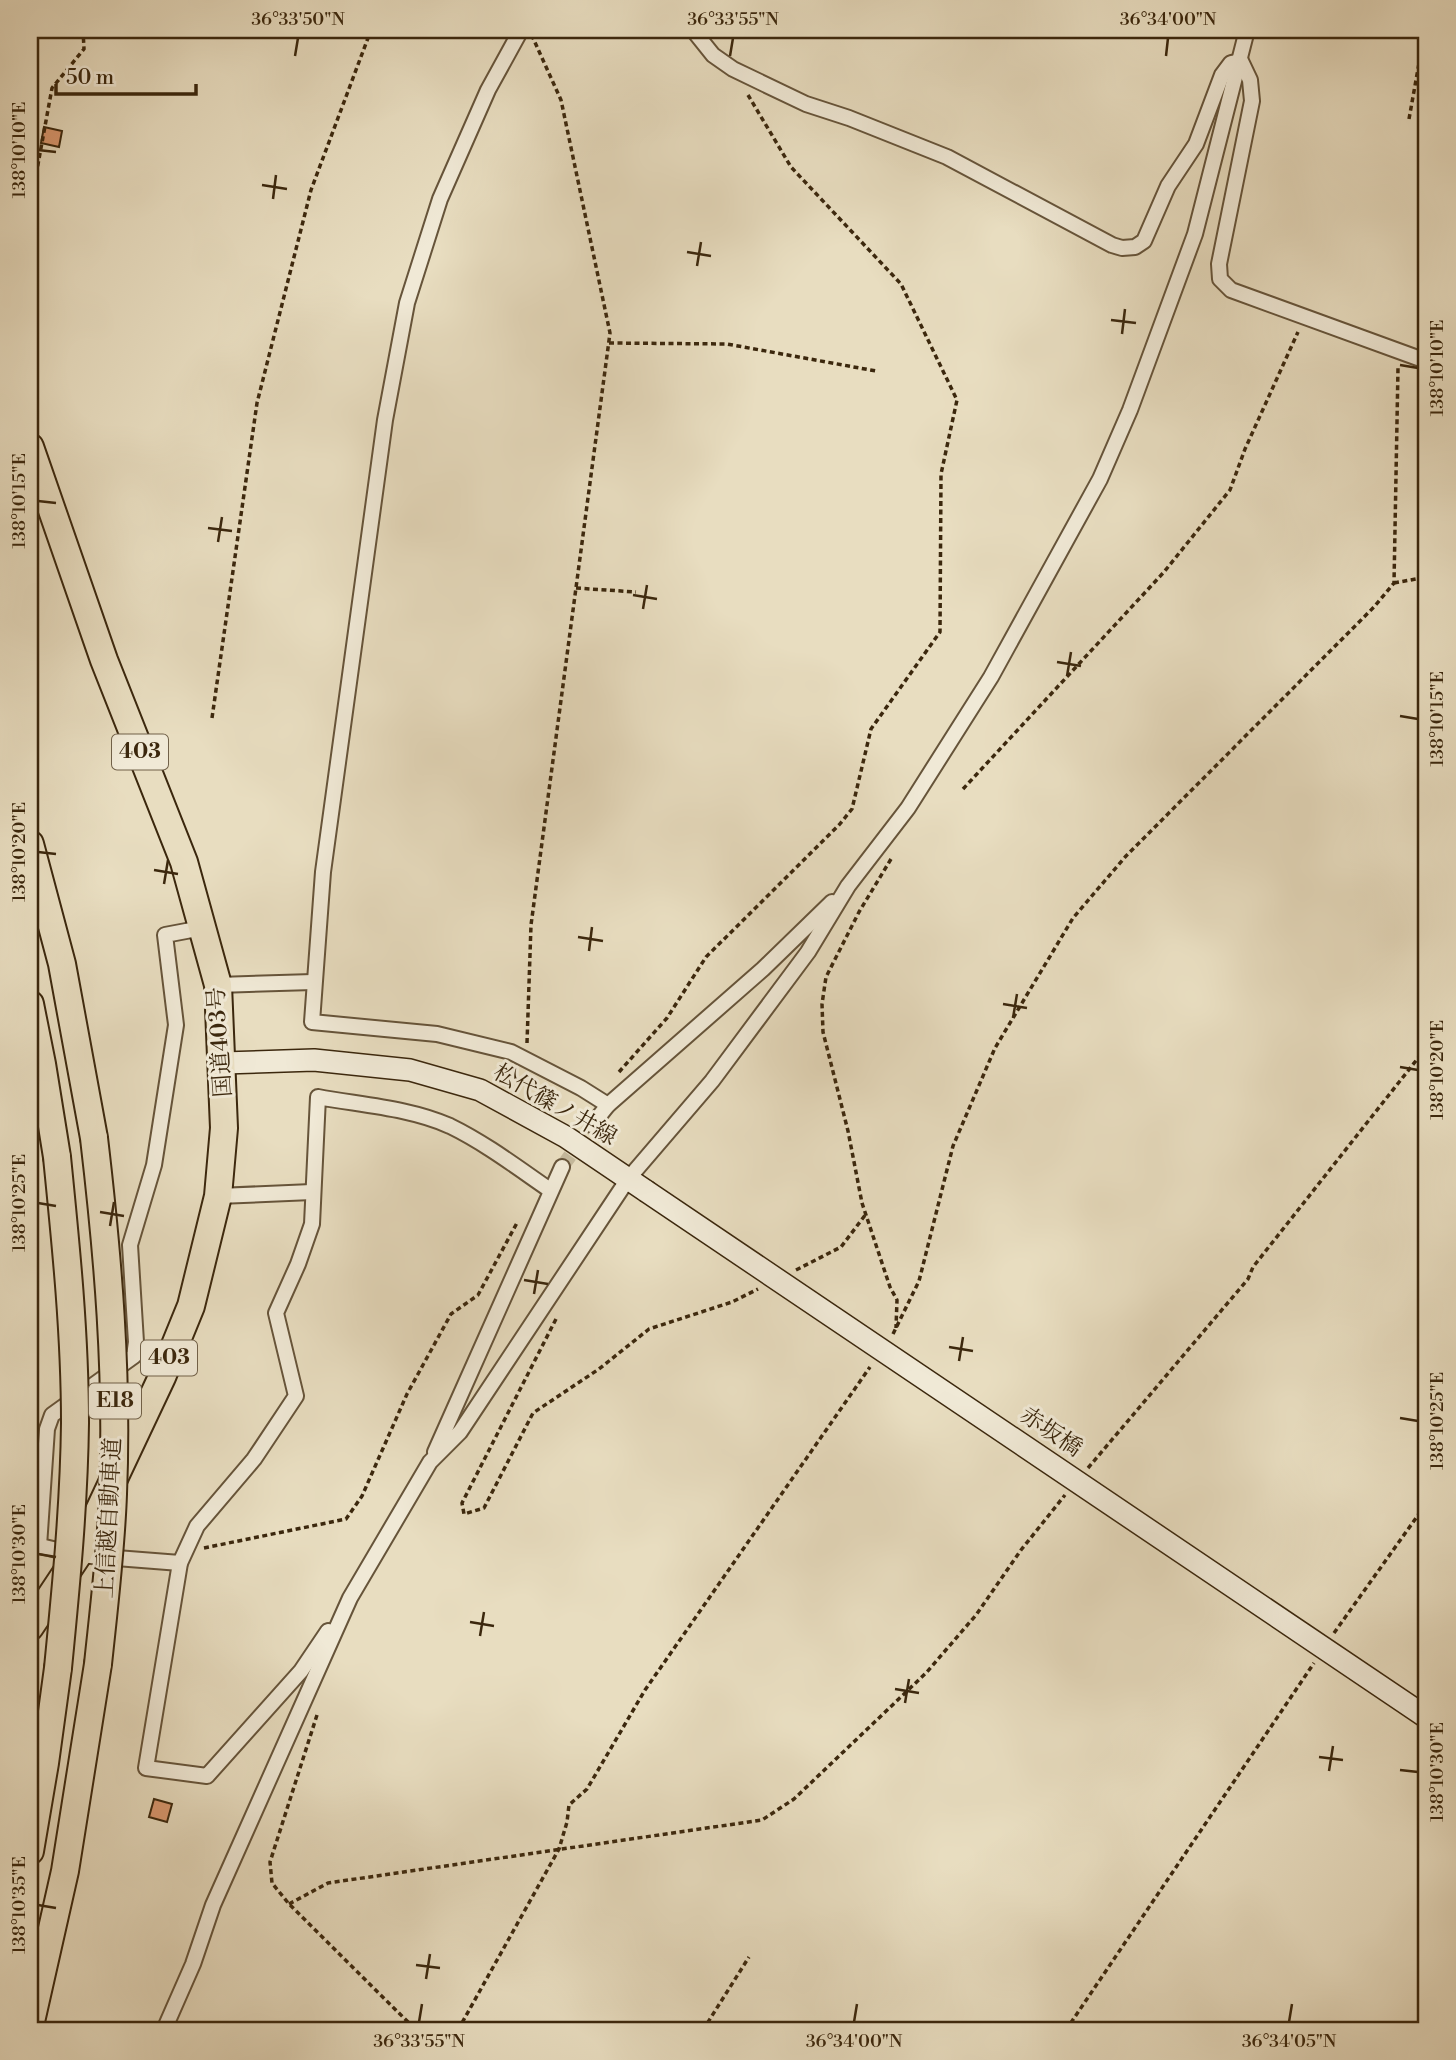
<svg xmlns="http://www.w3.org/2000/svg" width="1456" height="2060" font-family="'Libre Bodoni','Noto Serif JP',serif">
<style>
.building{fill:#db9970;stroke:#3b270d;stroke-width:2}
.lines{fill:none;stroke-linecap:round;stroke-linejoin:round}
.street-tunnel{stroke:#c5b99c;stroke-width:14;stroke-dasharray:14 7;stroke-linecap:butt}
.street-casing{stroke:#66543a;stroke-width:18}
.secondary-casing{stroke:#3b270d;stroke-width:24}
.highway-casing{stroke:#3b270d;stroke-width:30}
.path{stroke:#3b270d;stroke-width:3.5;stroke-dasharray:5 3.5;stroke-linecap:butt}
.street{stroke:#f0e9d6;stroke-width:14}
.secondary{stroke:#f0e9d6;stroke-width:21}
.highway{stroke:#e8ddc0;stroke-width:26}
.secondary-bridge-casing{stroke:#3b270d;stroke-width:24;stroke-linecap:butt}
.highway-bridge-casing{stroke:#3b270d;stroke-width:30;stroke-linecap:butt}
.secondary-bridge{stroke:#f0e9d6;stroke-width:21}
.highway-bridge{stroke:#e8ddc0;stroke-width:26}
.ticks{fill:none;stroke:#3b270d;stroke-width:2.5}
.labels{text-anchor:middle;dominant-baseline:central;stroke-width:6;stroke-linejoin:round;paint-order:stroke}
.shield{fill:#f0e9d6;stroke:#716149;stroke-width:2}
.shield-label{font-size:21px;font-weight:bold;fill:#3b270d}
.street-label{font-size:23px;fill:#3b270d;stroke:#f0e9d6}
.neatline{fill:none;stroke:#3b270d;stroke-width:2.5}
.ticks-label{font-size:18px;text-anchor:middle;fill:#3b270d}
</style>
<rect width="100%" height="100%" fill="#e8ddc0"/>
<filter id="stains"><feTurbulence type="fractalNoise" baseFrequency=".00286" numOctaves="4"/><feColorMatrix values="0 0 0 0 .2 0 0 0 0 .09 0 0 0 0 .02 0 0 0 .5 -.17"/></filter>
<radialGradient id="worn" r=".72"><stop offset=".6" stop-color="#630" stop-opacity="0"/><stop offset="1" stop-color="#630" stop-opacity=".3"/></radialGradient>
<!-- building -->
<g class="building">
<polygon points="44,127 62,131 59,147 41,143"/>
<polygon points="154,1799 172,1804 167,1822 149,1817"/>
</g>
<g class="lines">
<!-- street-tunnel -->
<polyline class="street-tunnel" points="562,1167 592,1125"/>
<defs>
<g id="street">
<polyline points="521,30 488,90 440,199 407,303 385,420 323,872 312,1022 437,1034 511,1052 581,1088 608,1105"/>
<polyline points="693,30 713,55 733,69 806,104 849,118 947,157 1112,245 1122,248 1135,247 1144,241 1168,186 1196,144 1222,75 1231,63 1241,61 1250,80 1252,101 1219,264 1220,279 1231,290 1426,361"/>
<polyline points="218,985 313,982"/>
<polyline points="592,1125 608,1105 763,969 832,902"/>
<polyline points="218,1196 312,1192"/>
<polyline points="435,1452 562,1167"/>
<polyline points="32,1544 78,1555 180,1563"/>
<polyline points="39,1546 47,1429 52,1415 134,1356 136,1342 130,1245 154,1165 176,1025 165,935 202,928"/>
<path d="M328 1631 301 1671 207 1776 146 1768 180 1563 197 1526 254 1459 296 1396 276 1313 298 1264 312 1224 318 1097C361 1105 410 1108 450 1126 485 1143 518 1168 550 1190"/>
<polyline points="164,2030 193,1964 213,1905 350,1598 430,1462 460,1432 628,1179 712,1081 808,952 848,886 908,808 991,677 1100,479 1130,410 1195,234 1247,30"/>
</g>
<polyline id="secondary" points="223,1063 314,1060 410,1070 480,1090 566,1137 646,1191"/>
<g id="highway">
<polyline points="30,447 104,660 184,862 218,985 224,1128 218,1196 191,1306 162,1377 78,1555 30,1627"/>
<polyline points="30,844 62,964 94,1138"/>
<polyline points="30,1004 42,1064 57,1157"/>
<polyline points="30,1851 45,1763 58,1668"/>
<polyline points="30,2026 65,1871 98,1664"/>
</g>
</defs>
<!-- street casing -->
<use href="#street" class="street-casing"/>
<!-- secondary casing -->
<use href="#secondary" class="secondary-casing"/>
<!-- highway casing -->
<use href="#highway" class="highway-casing"/>
<!-- path -->
<g class="path">
<polyline points="1409,119 1425,30"/>
<polyline points="30,208 52,88 84,49 83,30"/>
<polyline points="609,343 727,344 876,371"/>
<polyline points="1394,583 1421,578 1426,573"/>
<polyline points="576,588 636,592"/>
<polyline points="30,639 38,654"/>
<polyline points="212,718 257,403 311,190 371,30"/>
<polyline points="963,789 1164,572 1230,490 1245,449 1298,332"/>
<polyline points="891,859 859,912 826,977 822,1004 823,1032 848,1131 862,1203 890,1287 897,1300 896,1328"/>
<polyline points="527,1043 531,925 610,333 561,100 533,38"/>
<polyline points="619,1072 667,1018 706,957 839,825 852,809 871,729 940,632 941,474 957,400 901,284 791,167 748,95"/>
<polyline points="796,1270 841,1247 866,1214"/>
<polyline points="556,1319 462,1503 464,1514 484,1508 533,1413 599,1369 649,1329 732,1302 758,1289"/>
<polyline points="893,1334 919,1281 953,1146 995,1048 1073,918 1126,856 1374,607 1394,583 1398,368"/>
<polyline points="1088,1468 1248,1279 1253,1267 1426,1048"/>
<polyline points="204,1548 346,1519 362,1496 407,1394 451,1314 478,1295 518,1221"/>
<polyline points="1334,1633 1426,1504"/>
<polyline points="317,1715 270,1862 272,1883 289,1904 416,2030"/>
<polyline points="289,1904 328,1883 762,1820 794,1799 926,1673 976,1615 1021,1550 1065,1495"/>
<polyline points="458,2030 559,1849 567,1822 569,1805 587,1789 645,1690 870,1367"/>
<polyline points="703,2030 749,1957"/>
<polyline points="1066,2030 1314,1663"/>
</g>
<!-- street -->
<use href="#street" class="street"/>
<!-- secondary -->
<use href="#secondary" class="secondary"/>
<!-- highway -->
<use href="#highway" class="highway"/>
<defs>
<polyline id="secondary-bridge" points="646,1191 1426,1717"/>
<g id="highway-bridge">
<path d="M94 1138C108 1257 118 1374 113 1494 111 1551 104 1607 98 1664"/>
<path d="M57 1157C66 1246 75 1334 75 1423 74 1505 66 1587 58 1668"/>
</g>
</defs>
<!-- secondary-bridge casing -->
<use href="#secondary-bridge" class="secondary-bridge-casing"/>
<!-- highway-bridge casing -->
<use href="#highway-bridge" class="highway-bridge-casing"/>
<!-- secondary-bridge -->
<use href="#secondary-bridge" class="secondary-bridge"/>
<!-- highway-bridge -->
<use href="#highway-bridge" class="highway-bridge"/>
</g>
<!-- ticks -->
<path class="ticks" d="M295 56 298 38M730 56 733 38M1166 56 1168 38M38 150 56 152M262 185 287 189M273 199 276 175M687 252 711 256M697 266 701 242M1111 320 1136 323M1122 334 1125 309M1400 365 1418 368M38 501 56 503M208 528 232 531M218 542 222 517M633 595 657 599M643 609 647 585M1057 662 1081 666M1067 676 1071 652M1400 716 1418 719M38 852 56 854M154 870 178 874M164 884 168 860M578 937 603 941M589 951 592 927M1003 1004 1027 1008M1013 1018 1017 994M1400 1067 1418 1070M38 1203 56 1206M100 1212 124 1216M110 1226 114 1202M524 1280 548 1284M534 1294 538 1270M949 1347 973 1351M959 1361 963 1337M1400 1418 1418 1421M38 1554 56 1557M470 1622 494 1626M480 1636 484 1612M895 1689 919 1693M905 1703 909 1679M1319 1757 1343 1760M1400 1770 1418 1772M1329 1771 1333 1746M38 1905 56 1908M416 1965 440 1968M426 1979 430 1954M419 2022 422 2004M854 2022 857 2004M1289 2022 1292 2004"/>
<g class="labels">
<!-- shield labels -->
<g class="shield">
<rect x="112" y="734.5" width="56" height="35" rx="5"/>
<rect x="141" y="1340.5" width="56" height="35" rx="5"/>
<rect x="89" y="1383.5" width="52" height="35" rx="5"/>
</g>
<g class="shield-label">
<text x="140" y="752">403</text>
<text x="169" y="1358">403</text>
<text x="115" y="1401">E18</text>
</g>
<!-- street labels -->
<g class="street-label">
<text transform="translate(220 1042) rotate(-94)">国道403号</text>
<text transform="translate(555 1105) rotate(30)">松代篠ノ井線</text>
<text transform="translate(1051 1432) rotate(34)">赤坂橋</text>
<text transform="translate(109 1518) rotate(-87)">上信越自動車道</text>
</g>
</g>
<!-- margin -->
<rect width="1456" height="2060" fill="none" stroke="#e8ddc0" stroke-width="77"/>
<!-- scale -->
<path d="M56 84v10h140v-10" fill="none" stroke="#3b270d" stroke-width="3.5"/>
<text x="66" y="84" font-size="21" fill="#3b270d" stroke="#f0e9d6" stroke-width="5" paint-order="stroke">50 m</text>
<rect x="38" y="38" width="1380" height="1984" class="neatline"/>
<g class="ticks-label">
<text x="298" y="25">36°33'50"N</text>
<text x="733" y="25">36°33'55"N</text>
<text x="1168" y="25">36°34'00"N</text>
<text transform="translate(19 150) rotate(-90)" y="6">138°10'10"E</text>
<text transform="translate(1437 368) rotate(-90)" y="6">138°10'10"E</text>
<text transform="translate(19 501) rotate(-90)" y="6">138°10'15"E</text>
<text transform="translate(1437 719) rotate(-90)" y="6">138°10'15"E</text>
<text transform="translate(19 852) rotate(-90)" y="6">138°10'20"E</text>
<text transform="translate(1437 1070) rotate(-90)" y="6">138°10'20"E</text>
<text transform="translate(19 1203) rotate(-90)" y="6">138°10'25"E</text>
<text transform="translate(1437 1421) rotate(-90)" y="6">138°10'25"E</text>
<text transform="translate(19 1554) rotate(-90)" y="6">138°10'30"E</text>
<text transform="translate(1437 1772) rotate(-90)" y="6">138°10'30"E</text>
<text transform="translate(19 1905) rotate(-90)" y="6">138°10'35"E</text>
<text x="419" y="2047">36°33'55"N</text>
<text x="854" y="2047">36°34'00"N</text>
<text x="1289" y="2047">36°34'05"N</text>
</g>
<rect width="100%" height="100%" filter="url(#stains)"/>
<rect width="100%" height="100%" fill="url(#worn)"/>
</svg>
